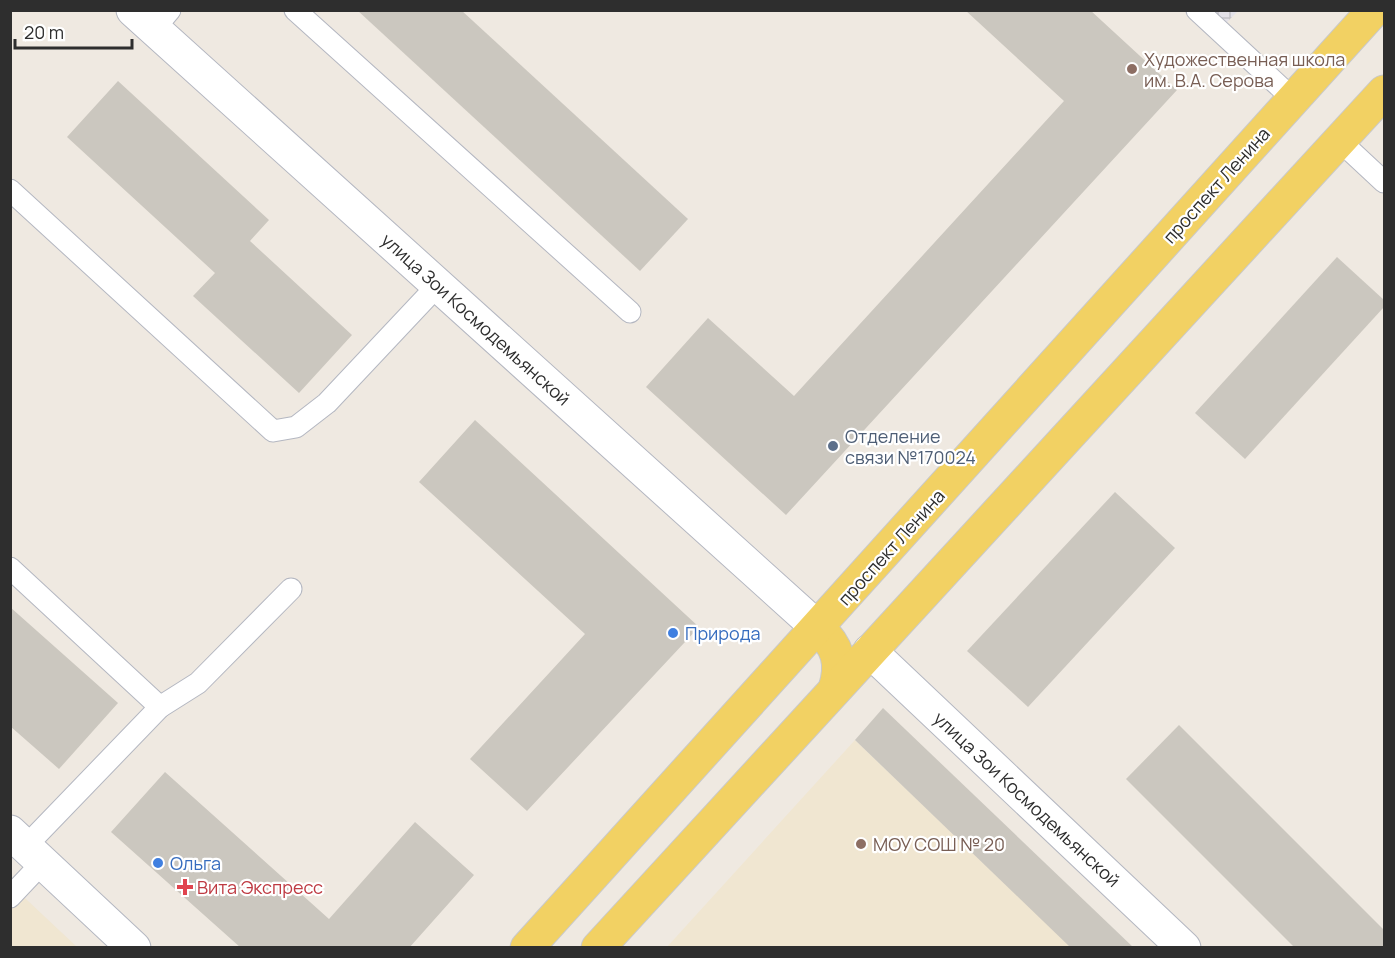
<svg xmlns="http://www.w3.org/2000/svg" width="1395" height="958" font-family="Manrope,sans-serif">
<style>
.industrial{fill:url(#industrial-grid)}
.education{fill:#f0e6d1}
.building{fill:#cbc7bf}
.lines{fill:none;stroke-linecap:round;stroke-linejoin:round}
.service-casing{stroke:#b4b7c1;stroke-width:23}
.minor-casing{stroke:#b4b7c1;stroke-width:35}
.primary-casing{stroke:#c9c9c9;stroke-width:35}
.service{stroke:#fff;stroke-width:21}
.minor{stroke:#fff;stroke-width:33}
.primary{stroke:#f2d163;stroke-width:33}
.education-dot{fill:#8d6e63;stroke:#fff;stroke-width:2}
.service-dot{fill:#5c6f8a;stroke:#fff;stroke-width:2}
.shop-dot{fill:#3f7fe0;stroke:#fff;stroke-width:2}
.health-dot{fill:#e0444e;stroke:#fff;stroke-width:2}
.labels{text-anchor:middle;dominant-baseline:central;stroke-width:4.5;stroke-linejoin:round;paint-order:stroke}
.education-label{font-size:18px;fill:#785e54;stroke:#fff;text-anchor:start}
.street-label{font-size:18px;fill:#2e2e2e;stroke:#fff}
.service-label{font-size:18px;fill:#4e5e75;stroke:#fff;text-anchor:start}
.shop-label{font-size:18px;fill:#366cbe;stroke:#fff;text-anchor:start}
.health-label{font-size:18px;fill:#be3a42;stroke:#fff;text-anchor:start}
</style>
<defs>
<pattern id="industrial-grid" width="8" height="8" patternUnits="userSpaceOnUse" patternTransform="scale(1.5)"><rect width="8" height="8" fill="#e3e1e8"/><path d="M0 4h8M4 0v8" fill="none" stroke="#c3c1c7"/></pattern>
</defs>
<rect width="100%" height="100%" fill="#efe9e1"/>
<!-- industrial -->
<polygon class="industrial" points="1190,11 1238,11 1214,35"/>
<!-- education -->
<g class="education">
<polygon points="855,740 1071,947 666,948"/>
<polygon points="11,885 77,947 11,947"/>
</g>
<!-- building -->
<g class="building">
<polygon points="357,10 461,10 688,219 640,271"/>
<polygon points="965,10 1090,10 1177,90 786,515 646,387 708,318 794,396 1064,101"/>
<polygon points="118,81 269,220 250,241 352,335 299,393 193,296 215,273 67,137"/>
<polygon points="1337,257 1384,300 1384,307 1245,459 1195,413"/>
<polygon points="475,420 699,627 527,811 470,759 585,634 419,482"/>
<polygon points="1115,492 1175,548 1028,707 967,651"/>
<polygon points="10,607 118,703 59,769 10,726"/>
<polygon points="883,708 1134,948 1071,948 855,740"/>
<polygon points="1179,725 1384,930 1384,948 1295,948 1126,779"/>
<polygon points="165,772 329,919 415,822 474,875 409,948 241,948 111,832"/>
</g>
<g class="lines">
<defs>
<g id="service">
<polyline points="295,10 630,312"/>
<polyline points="1197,10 1293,99"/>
<polyline points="154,29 170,10"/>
<polyline points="1340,141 1384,182"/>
<polyline points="10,190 273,431 296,427 327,403 438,285"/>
<polyline points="10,568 160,707 26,846"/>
<polyline points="160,707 198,683 291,589"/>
<polyline points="10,897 43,862"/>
</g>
<g id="minor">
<polyline points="133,10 818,628"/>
<polyline points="870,651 1184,948"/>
<polyline points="10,832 134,948"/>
</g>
<g id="primary">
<path d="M818 628C838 646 843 663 835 689"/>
<polyline points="527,948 1374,10"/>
<polyline points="598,948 1384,92"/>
</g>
</defs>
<!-- service casing -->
<use href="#service" class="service-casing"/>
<!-- minor casing -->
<use href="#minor" class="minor-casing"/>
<!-- primary casing -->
<use href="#primary" class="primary-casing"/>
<!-- service -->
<use href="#service" class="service"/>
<!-- minor -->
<use href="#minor" class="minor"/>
<!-- primary -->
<use href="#primary" class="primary"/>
</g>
<!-- markers -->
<g class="education-dot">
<circle cx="1132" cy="69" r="6"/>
<circle cx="861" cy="844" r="6"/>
</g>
<circle class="service-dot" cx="833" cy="446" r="6"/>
<g class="shop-dot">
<circle cx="673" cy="633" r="6"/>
<circle cx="158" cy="863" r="6"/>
</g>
<path class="health-dot" d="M182 878h6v6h6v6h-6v6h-6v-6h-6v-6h6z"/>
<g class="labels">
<!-- education labels -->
<g class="education-label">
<text x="1144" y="59">Художественная школа<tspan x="1144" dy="21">им. В.А. Серова</tspan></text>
<text x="873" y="844">МОУ СОШ № 20</text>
</g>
<!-- street labels -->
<g class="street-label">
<text transform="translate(1216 185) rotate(-48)">проспект Ленина</text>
<text transform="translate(476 319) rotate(42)">улица Зои Космодемьянской</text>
<text transform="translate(891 547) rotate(-48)">проспект Ленина</text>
<text transform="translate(1027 799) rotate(43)">улица Зои Космодемьянской</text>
</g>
<!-- service labels -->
<g class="service-label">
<text x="845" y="436">Отделение<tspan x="845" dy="21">связи №170024</tspan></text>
</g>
<!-- shop labels -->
<g class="shop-label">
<text x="685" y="633">Природа</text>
<text x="170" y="863">Ольга</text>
</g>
<!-- health labels -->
<g class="health-label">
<text x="197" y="887">Вита Экспресс</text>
</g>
</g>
<!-- border -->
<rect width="1395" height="958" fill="none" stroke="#2e2e2e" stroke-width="24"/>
<!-- scale -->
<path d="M15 39v9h117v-9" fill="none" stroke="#2e2e2e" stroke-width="3"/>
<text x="24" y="39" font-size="18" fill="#2e2e2e" stroke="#ffffff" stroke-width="4.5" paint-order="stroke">20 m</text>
</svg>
